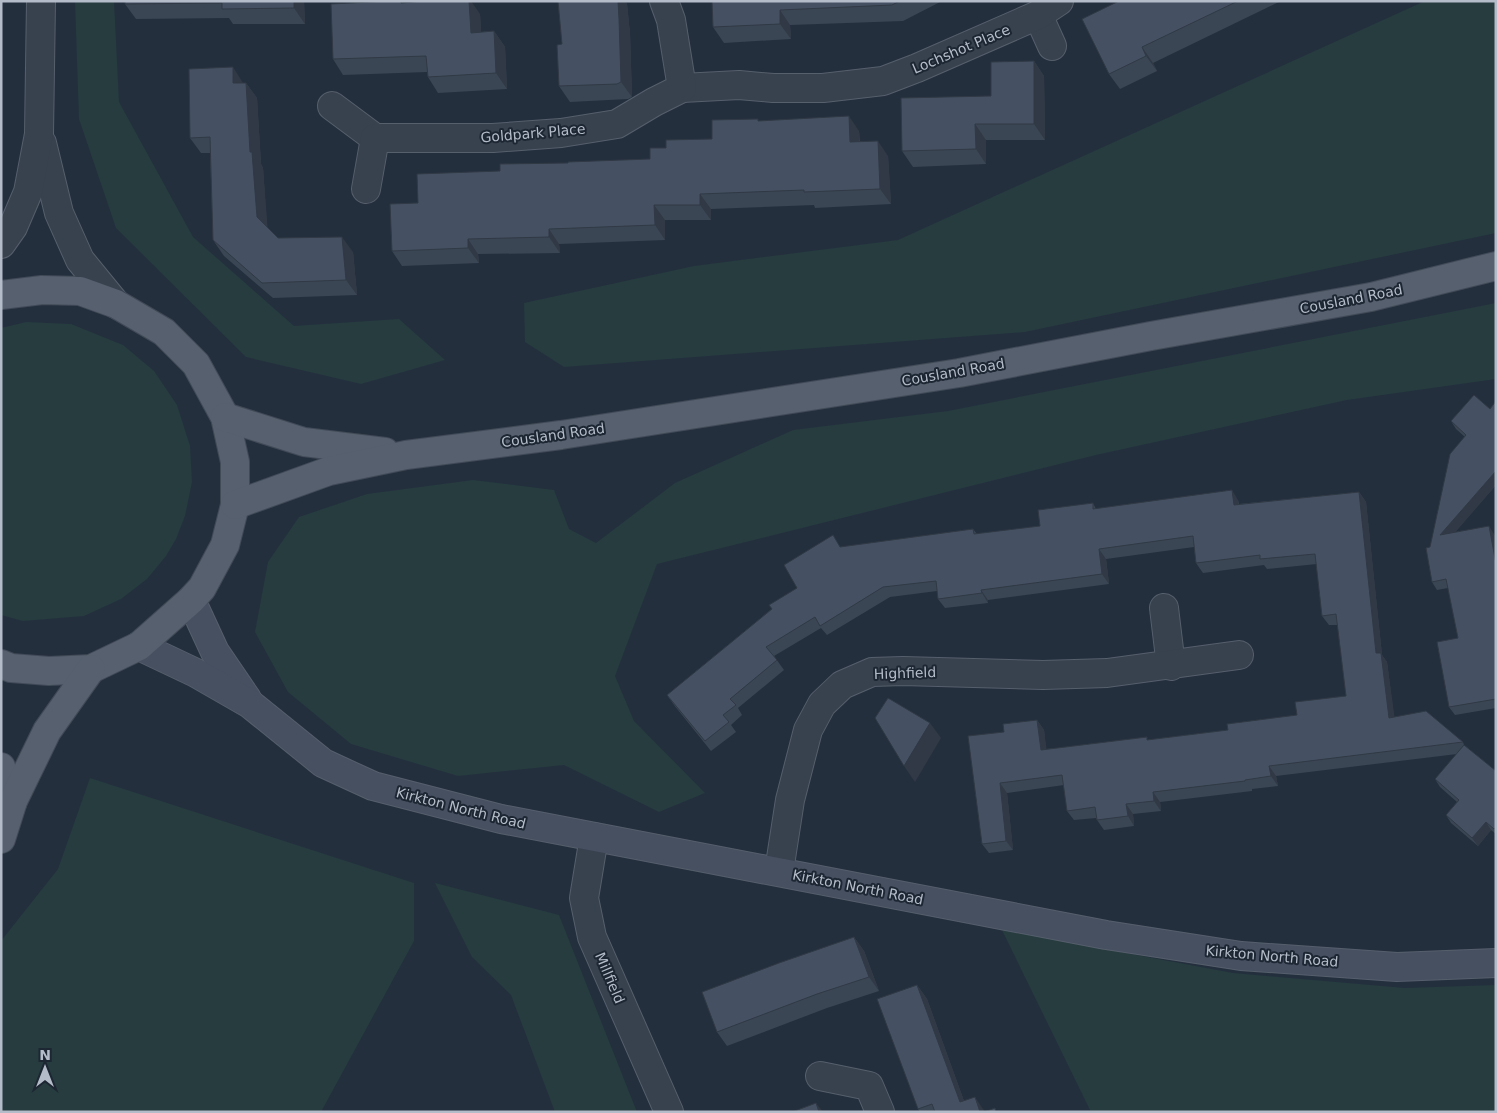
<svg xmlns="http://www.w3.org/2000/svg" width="1497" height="1113" font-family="'DejaVu Sans',sans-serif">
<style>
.green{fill:#263c3f}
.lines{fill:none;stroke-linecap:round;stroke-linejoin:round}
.minor-casing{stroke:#565f6c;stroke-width:30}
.tertiary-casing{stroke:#565f6c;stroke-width:30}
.secondary-casing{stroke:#565f6c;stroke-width:30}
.primary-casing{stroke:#414a57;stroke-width:30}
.minor{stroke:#38414e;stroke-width:28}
.tertiary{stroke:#38414e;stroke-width:28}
.secondary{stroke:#465061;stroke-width:28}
.primary{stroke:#56606e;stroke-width:28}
.wall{fill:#3b4654}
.shaded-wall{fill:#303945}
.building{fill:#455162;stroke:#303945}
.labels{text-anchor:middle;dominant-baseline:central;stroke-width:4;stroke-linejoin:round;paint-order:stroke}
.street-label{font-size:14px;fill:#b4bcc9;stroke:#1d2633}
</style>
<rect width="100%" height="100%" fill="#242f3e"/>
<!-- green -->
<g class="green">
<polygon points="75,1 114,1 119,102 193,237 294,326 399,319 445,360 361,384 246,357 116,228 79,119"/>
<polygon points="1425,1 1496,1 1496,233 1025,332 564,367 525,342 524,303 694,266 898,240"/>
<polygon points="1496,303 1496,379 1347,400 1096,455 657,564 615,676 634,721 705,793 659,812 564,765 458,776 351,744 288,692 255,632 268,562 299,517 367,494 473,480 554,490 569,529 596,543 675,483 793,430 948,411"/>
<polygon points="26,322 71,324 123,345 154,371 177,405 190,446 192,482 185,516 176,539 166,556 147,579 121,599 84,616 23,621 1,615 1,328"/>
<polygon points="90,778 414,883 414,941 321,1112 1,1112 1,941 58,869"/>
<polygon points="435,883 559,915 637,1112 555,1112 511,995 472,957"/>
<polygon points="1002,930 1233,973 1405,988 1496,985 1496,1112 1091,1112"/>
</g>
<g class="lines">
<defs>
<g id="minor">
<polyline points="1038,15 1052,46"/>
<polyline points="682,88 739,85 773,88 823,88 883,81 917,68 1038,15 1059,1"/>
<polyline points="332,106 375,138"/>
<polyline points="366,189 375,138 493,138 561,133 617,124 654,102 682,88 671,20 664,1"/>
<polyline points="1164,608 1171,666"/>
<polyline points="594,837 584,898 592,937 669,1112"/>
<polyline points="779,871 790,800 808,730 822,704 842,685 872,672 903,671 1043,675 1107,673 1239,655"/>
<polyline points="820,1076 869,1086 880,1112"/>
</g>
<g id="tertiary">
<polyline points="42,143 59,213 80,260 116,304"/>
<polyline points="1,244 13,227 28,192 39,134 41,1"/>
</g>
<g id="secondary">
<polyline points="191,600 215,652 247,699"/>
<polyline points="139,646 196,673 250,704 323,763 373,786 501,819 1106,935 1241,956 1397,967 1496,963"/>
</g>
<g id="primary">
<polyline points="1,295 42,290 80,291 116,304 164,332 196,364 225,417 235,462 235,505 225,545 202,588 191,600 139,646 91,669 49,671 11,668 1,664"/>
<polyline points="225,417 304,442 385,452"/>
<polyline points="235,505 329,471 406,455 561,435 959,373 1151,336 1371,297 1496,266"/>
<polyline points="1,767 13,801"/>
<polyline points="1,839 13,801 47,731 91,669"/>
</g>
</defs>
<!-- minor casing -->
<use href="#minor" class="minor-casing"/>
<!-- tertiary casing -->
<use href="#tertiary" class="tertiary-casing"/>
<!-- secondary casing -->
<use href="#secondary" class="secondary-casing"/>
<!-- primary casing -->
<use href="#primary" class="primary-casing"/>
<!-- minor -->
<use href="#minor" class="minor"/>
<!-- tertiary -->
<use href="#tertiary" class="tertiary"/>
<!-- secondary -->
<use href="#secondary" class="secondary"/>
<!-- primary -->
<use href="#primary" class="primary"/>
</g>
<!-- wall -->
<g class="wall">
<polygon points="304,1 305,24 233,24 229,18 136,19 125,4"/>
<polygon points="402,1 403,3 480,14 481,32 494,31 505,47 507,89 438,93 428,77 427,72 343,75 333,59"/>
<polygon points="558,1 625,1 627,4 630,34 632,97 628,99 570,102 559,86 562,44"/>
<polygon points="712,1 942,1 903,21 790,25 791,39 724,43 713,27"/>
<polygon points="1119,1 1281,1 1153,63 1157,71 1120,89 1109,74"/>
<polygon points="1034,61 1044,76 1045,140 986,140 986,164 913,167 902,151 991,96"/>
<polygon points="243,83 246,83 257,98 261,164 263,168 267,227 278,238 353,252 357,295 273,298 224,256 213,240 210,153 201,153 190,138"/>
<polygon points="759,121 859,131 860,142 888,156 891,204 815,208 814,205 711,209 711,220 665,220 665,240 559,244 560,253 478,254 479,263 402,266 392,251 418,203 500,171 568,163 650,159 666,148 712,139"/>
<polygon points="1474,395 1496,485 1455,532 1494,534 1496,541 1496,708 1455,715 1449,707 1458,638 1448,588 1437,590 1432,582 1430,547 1465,437 1456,429 1451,421"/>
<polygon points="1359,492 1366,502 1382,655 1387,662 1394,717 1463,742 1464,745 1496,771 1496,834 1491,830 1478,846 1451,823 1446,815 1457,802 1440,787 1435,779 1457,754 1276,776 1278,786 1252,789 1252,791 1160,802 1161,811 1133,814 1134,826 1104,830 1097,820 1096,818 1074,820 1067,811 1064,785 1007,793 1013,850 989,853 982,844 1004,732 1037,720 1044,730 1046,749 1148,740 1228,730 1297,715 1346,696 1338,625 1329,625 1322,616 1317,564 1267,569 1264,565 1203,573 1196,563 1194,547 1106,559 1109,584 988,600 988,603 945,608 938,599 937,591 890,597 827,635 821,628 774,656 784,670 738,708 742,715 731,725 736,732 711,751 674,705 667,695 797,588 973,529 977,534 1040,526 1093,503 1096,509 1238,500 1239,504"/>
<polygon points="854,937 864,951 879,991 827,1008 727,1046 717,1032"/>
<polygon points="917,985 927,999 964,1101 985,1112 997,1112 920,1112 918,1109"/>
</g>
<!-- shaded-wall -->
<g class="shaded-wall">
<polygon points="294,1 304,1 305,24 294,8"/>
<polygon points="469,1 471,1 480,14 482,48 471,33"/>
<polygon points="618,1 625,1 627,4 630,34 632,97 621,82"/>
<polygon points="780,10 790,25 791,39 780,24"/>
<polygon points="494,31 505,47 507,89 496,73"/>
<polygon points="1142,47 1153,63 1157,71 1146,56"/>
<polygon points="1034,61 1044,76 1045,140 1034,124"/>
<polygon points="233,67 243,83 233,83"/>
<polygon points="246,83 257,98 261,164 263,168 268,233 257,217 250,152"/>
<polygon points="849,116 859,131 860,157 850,142"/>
<polygon points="975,124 986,140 986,164 976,149"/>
<polygon points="878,141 888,156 891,204 880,189"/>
<polygon points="700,194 711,209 711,220 700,205"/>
<polygon points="654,205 665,220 665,240 655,225"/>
<polygon points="549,229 559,244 560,253 549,237"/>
<polygon points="342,237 353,252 357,295 346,280"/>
<polygon points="468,239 478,254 479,263 468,248"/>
<polygon points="1496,471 1496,485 1446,543 1440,535"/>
<polygon points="1232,490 1238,500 1240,515 1234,505"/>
<polygon points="1359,492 1366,502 1382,655 1387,662 1396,728 1389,718 1376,653"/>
<polygon points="1489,526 1494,534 1496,541 1496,564"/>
<polygon points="1099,549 1106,559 1109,584 1102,574"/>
<polygon points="981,590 988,600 988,603 982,593"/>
<polygon points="1037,720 1044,730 1048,760 1041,750"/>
<polygon points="930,723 941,738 915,782 904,766"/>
<polygon points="1269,766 1276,776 1278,786 1271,776"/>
<polygon points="1000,783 1007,793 1013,850 1006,841"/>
<polygon points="1153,792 1160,802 1161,811 1154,801"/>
<polygon points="1126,804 1133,814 1134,826 1128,816"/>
<polygon points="1486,822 1491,830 1478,846 1472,838"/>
<polygon points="854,937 864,951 879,991 869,977"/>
<polygon points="917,985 927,999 968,1112 960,1102"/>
<polygon points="975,1097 985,1112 980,1112"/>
<polygon points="816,1103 823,1112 819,1112"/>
</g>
<!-- building -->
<g class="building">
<polygon points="125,1 294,1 294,8 222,9 222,3 125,4"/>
<polygon points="389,1 401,1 401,3 424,1 469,1 471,33 494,31 496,73 428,77 426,56 333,59 331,4"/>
<polygon points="558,1 618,1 619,19 621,82 617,84 559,86 557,45 562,44"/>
<polygon points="712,1 900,1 892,5 780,10 780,24 713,27"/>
<polygon points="1119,1 1238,1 1142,47 1146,56 1109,74 1082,19"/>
<polygon points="1034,61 1034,124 975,124 976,149 902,151 901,98 991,96 991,62"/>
<polygon points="233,67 233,83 246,83 250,152 252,152 257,217 278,238 342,237 346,280 262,283 213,240 210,137 190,138 189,69"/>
<polygon points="849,116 850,142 878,141 880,189 804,192 804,190 700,194 700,205 654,205 655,225 549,229 549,237 468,239 468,248 392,251 390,204 418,203 417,174 500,171 500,164 568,163 568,162 650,159 650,148 666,148 666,140 712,139 712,120 758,119 758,121"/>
<polygon points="1474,395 1490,409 1496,401 1496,471 1440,535 1489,526 1496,564 1496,699 1449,707 1437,642 1458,638 1446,579 1432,582 1426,548 1430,547 1450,454 1466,435 1451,421"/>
<polygon points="1232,490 1234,505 1359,492 1376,653 1381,653 1389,718 1426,711 1463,742 1269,766 1271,776 1245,780 1245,781 1153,792 1154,801 1126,804 1128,816 1097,820 1095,807 1067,811 1062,775 1000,783 1006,841 982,844 968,736 1004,732 1003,724 1037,720 1041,750 1147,737 1147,740 1228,730 1227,724 1297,715 1295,702 1346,696 1336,614 1322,616 1315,554 1260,559 1260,555 1196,563 1193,536 1099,549 1102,574 981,590 982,593 938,599 936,581 883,587 820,626 815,617 766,647 777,660 730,699 736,705 723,715 729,722 705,741 667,695 772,609 769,605 797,588 784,565 833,535 840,547 973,529 974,534 1040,526 1038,510 1093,503 1093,509"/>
<polygon points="888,698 930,723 904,766 875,718"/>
<polygon points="1464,745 1496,771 1496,827 1494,829 1486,822 1472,838 1446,815 1459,800 1435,779"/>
<polygon points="854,937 869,977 817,994 717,1032 702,992 779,963"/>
<polygon points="917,985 960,1102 975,1097 980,1112 935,1112 932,1104 918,1109 877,999"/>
<polygon points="816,1103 819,1112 792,1112"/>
<polygon points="995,1108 996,1112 984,1112"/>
</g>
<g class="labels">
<!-- street labels -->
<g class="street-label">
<text transform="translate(961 49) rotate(-23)">Lochshot Place</text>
<text transform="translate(533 133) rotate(-5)">Goldpark Place</text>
<text transform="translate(1351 299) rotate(-11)">Cousland Road</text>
<text transform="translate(953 372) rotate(-10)">Cousland Road</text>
<text transform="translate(553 435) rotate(-8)">Cousland Road</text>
<text transform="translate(905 673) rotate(-2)">Highfield</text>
<text transform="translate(461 808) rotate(14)">Kirkton North Road</text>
<text transform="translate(858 887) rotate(11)">Kirkton North Road</text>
<text transform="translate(1272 956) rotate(5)">Kirkton North Road</text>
<text transform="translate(610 978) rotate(67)">Millfield</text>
</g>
</g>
<!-- border -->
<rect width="1497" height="1113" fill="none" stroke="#b4bcc9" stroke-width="5"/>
<!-- north arrow -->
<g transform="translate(45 1068)" stroke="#1d2633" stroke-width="4" paint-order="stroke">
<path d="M0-4L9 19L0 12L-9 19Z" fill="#b4bcc9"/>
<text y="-8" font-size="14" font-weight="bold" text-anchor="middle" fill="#b4bcc9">N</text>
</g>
</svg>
